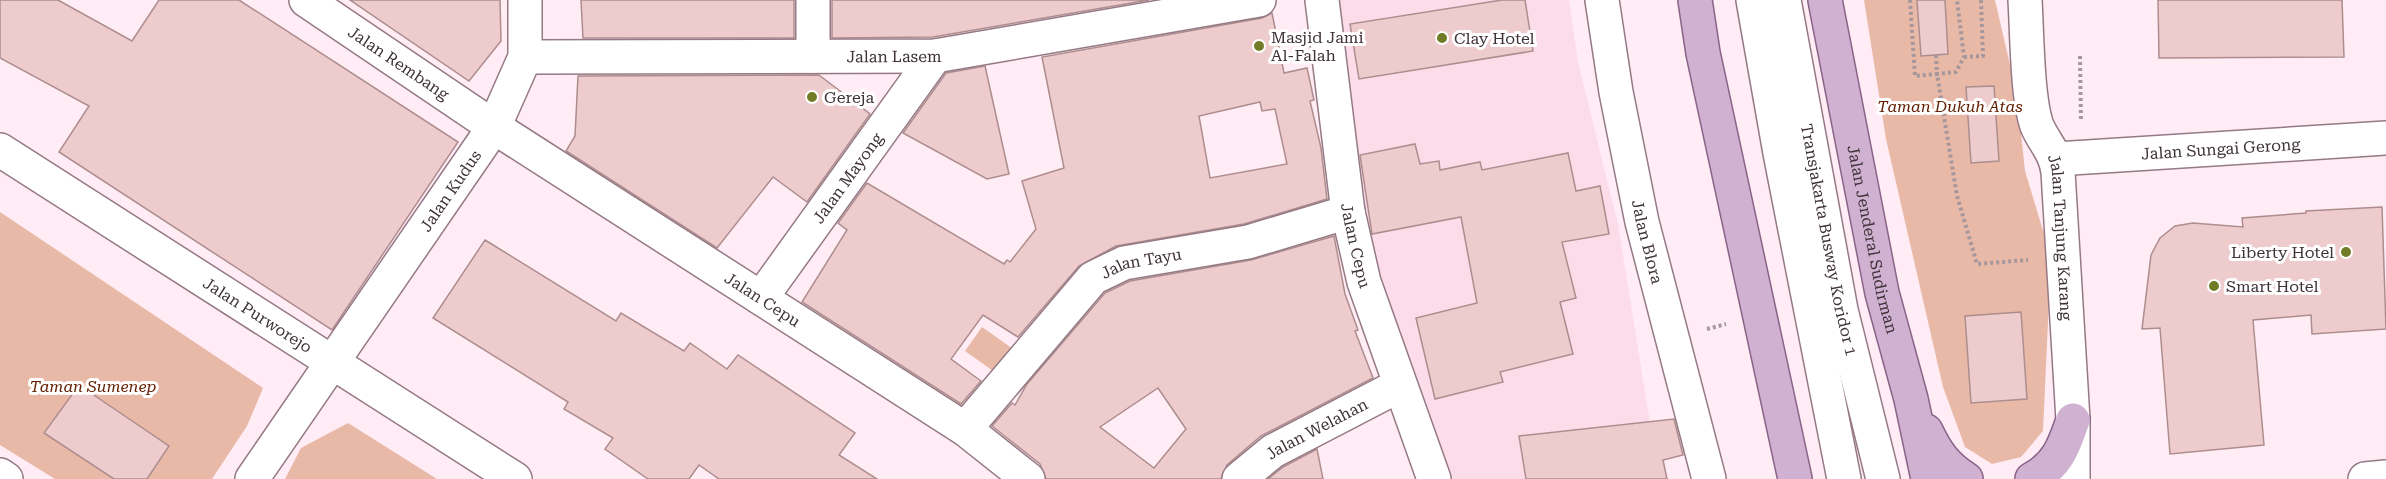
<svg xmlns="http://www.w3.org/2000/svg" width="2386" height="479" font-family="'Roboto Serif',serif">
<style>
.built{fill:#fcdce9}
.green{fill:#e9b9a8}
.building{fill:#eecccd;stroke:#ad8d8e;stroke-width:1.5;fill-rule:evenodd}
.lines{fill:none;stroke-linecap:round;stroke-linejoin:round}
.minor-casing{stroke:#957985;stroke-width:36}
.major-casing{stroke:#896388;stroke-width:36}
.path{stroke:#a6979d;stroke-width:4;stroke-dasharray:3 3;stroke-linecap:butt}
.minor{stroke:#fff;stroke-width:33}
.major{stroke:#d0b1d1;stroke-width:33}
.poi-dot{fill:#727c27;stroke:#fff;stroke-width:2}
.labels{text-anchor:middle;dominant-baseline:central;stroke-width:6;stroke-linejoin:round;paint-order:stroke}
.poi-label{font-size:16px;fill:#3e3237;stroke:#fff;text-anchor:start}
.street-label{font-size:16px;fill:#3e3237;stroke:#fff}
.park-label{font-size:16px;font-style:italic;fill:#642104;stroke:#fff}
</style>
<rect width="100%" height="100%" fill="#ffecf4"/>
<!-- built -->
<polygon class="built" points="1321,0 1569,0 1578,63 1618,224 1659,479 1429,479 1343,214"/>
<!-- green -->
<g class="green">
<polygon points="1864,0 1995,0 2017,95 2025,171 2051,257 2043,431 2021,457 1992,464 1965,447 1943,387 1886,139"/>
<polygon points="0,212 263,388 247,426 212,479 55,479 0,445"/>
<polygon points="982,327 1020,354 1003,378 965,351"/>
<polygon points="348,423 437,479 285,479 301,448"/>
</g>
<!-- building -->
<g class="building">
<polygon points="0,0 58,0 132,41 159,0 239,0 458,142 332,330 59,152 89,106 0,58"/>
<polygon points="350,0 500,0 501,41 469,81"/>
<polygon points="581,0 794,0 794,38 583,38"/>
<polygon points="832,0 1149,0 933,37 832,38"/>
<polygon points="1502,0 1525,0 1533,51 1359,79 1350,24"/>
<polygon points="1917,0 1945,0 1948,54 1921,56"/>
<polygon points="2158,0 2342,0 2344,57 2159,58"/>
<path d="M1272 13 1284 73 1307 68 1314 100 1310 101 1321 148 1327 199 1244 224 1116 246 1079 266 1018 337 983 315 951 359 981 381 961 404 802 302 847 230 838 223 867 183 1004 264 1007 260 1010 262 1036 229 1022 181 1064 168 1042 57 1262 18ZM1260 102 1262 111 1275 109 1287 164 1210 178 1199 116Z"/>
<polygon points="985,66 1009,174 987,179 903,133 946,73"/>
<polygon points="819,75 870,114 807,202 773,177 717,248 566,151 575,136 578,76"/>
<polygon points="1994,86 1999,161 1971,163 1966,87"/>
<polygon points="1415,144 1420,164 1439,161 1440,170 1480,162 1482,170 1568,153 1576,191 1600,186 1609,234 1562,242 1576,298 1560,302 1573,354 1500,372 1503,382 1435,399 1416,318 1477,303 1461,217 1372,234 1360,155"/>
<polygon points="2382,207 2386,329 2312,334 2311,315 2253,320 2264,445 2170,454 2160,328 2142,329 2151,255 2160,238 2175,226 2193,223 2243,227 2242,218 2306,213 2306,211"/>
<path d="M1334 236 1345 294 1358 330 1355 331 1373 378 1261 436 1227 465 1221 479H1046L1040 464 992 426 1012 403 1015 405 1027 384 1105 293 1130 281 1251 260ZM1158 388 1186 429 1154 468 1100 427Z"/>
<polygon points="485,240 616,321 621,313 684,351 690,343 727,369 738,355 855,433 839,455 877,479 719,479 699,465 689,479 648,479 605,449 613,438 564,409 568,402 433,318"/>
<polygon points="2021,312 2027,399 1971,403 1965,316"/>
<polygon points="79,385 169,446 147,479 114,479 44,433"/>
<polygon points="1674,419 1683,455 1663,460 1667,479 1526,479 1519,436"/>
<polygon points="1317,449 1323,479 1268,479 1283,467"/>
</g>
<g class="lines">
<defs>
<g id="minor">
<path id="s1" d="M306 0 494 127 965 429 1028 479"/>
<path id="s2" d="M1322 0 1348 212 1364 282 1434 479"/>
<path id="s3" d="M1602 0 1616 92 1642 222 1709 479"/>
<polyline points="1753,0 1780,153 1844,479"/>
<path id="s4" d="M1784 0 1841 310 1883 479"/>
<path id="s5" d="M2025 0C2027 32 2027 98 2037 126 2045 144 2055 151 2058 172L2073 420V479"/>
<polyline points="813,56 813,0"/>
<path id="s6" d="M525 57 935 56 1259 0"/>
<path id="s7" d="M0 150 515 479"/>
<path id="s8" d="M2056 159 2386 138"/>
<path id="s9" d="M761 298 935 56"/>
<path id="s10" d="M965 429 1093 278 1124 263 1248 242 1348 212"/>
<polyline points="0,475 6,479"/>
<path id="s11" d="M252 479 494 127 525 57V0"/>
<path id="s12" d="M1239 479 1273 451 1400 385"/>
<polyline points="2365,479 2386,477"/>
</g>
<g id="major">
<polyline points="1695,0 1703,53 1795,479"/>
<path id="s13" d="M1825 0 1882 293 1911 399 1928 479"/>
<path d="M1926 431C1936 452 1945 466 1966 479"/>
<path d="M2032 479C2058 465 2064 446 2073 420"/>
</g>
</defs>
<!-- minor casing -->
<use href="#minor" class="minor-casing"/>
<!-- major casing -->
<use href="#major" class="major-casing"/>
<!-- path -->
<g class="path">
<polyline points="1910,0 1915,76 1937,74 1957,196 1977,264 2028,260"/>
<polyline points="1936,55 1937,74 1956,72 1964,57 1957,0"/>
<polyline points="2080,56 2081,122"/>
<polyline points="1964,57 1983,56 1981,0"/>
<polyline points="1707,329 1726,324"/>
</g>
<!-- minor -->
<use href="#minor" class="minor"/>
<!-- major -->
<use href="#major" class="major"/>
</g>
<!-- markers -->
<g class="poi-dot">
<circle cx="1442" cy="38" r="6"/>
<circle cx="1259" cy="46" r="6"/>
<circle cx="812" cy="97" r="6"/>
<circle cx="2346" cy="252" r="6"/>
<circle cx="2214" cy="286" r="6"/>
</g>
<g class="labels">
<!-- poi labels -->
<g class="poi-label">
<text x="1271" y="37">Masjid Jami<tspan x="1271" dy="18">Al-Falah</tspan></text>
<text x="1454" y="38">Clay Hotel</text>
<text x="824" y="97">Gereja</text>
<text x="2334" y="252" text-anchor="end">Liberty Hotel</text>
<text x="2226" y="286">Smart Hotel</text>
</g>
<!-- street labels -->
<g class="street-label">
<text stroke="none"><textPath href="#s6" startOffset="369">Jalan Lasem</textPath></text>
<text stroke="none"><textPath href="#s1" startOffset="112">Jalan Rembang</textPath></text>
<text stroke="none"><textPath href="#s8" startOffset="165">Jalan Sungai Gerong</textPath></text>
<text stroke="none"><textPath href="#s9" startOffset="148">Jalan Mayong</textPath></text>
<text stroke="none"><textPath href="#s11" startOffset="350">Jalan Kudus</textPath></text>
<text stroke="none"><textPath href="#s5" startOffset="243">Jalan Tanjung Karang</textPath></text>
<text stroke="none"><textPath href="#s4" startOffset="244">Transjakarta Busway Koridor 1</textPath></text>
<text stroke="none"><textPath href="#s13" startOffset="244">Jalan Jenderal Sudirman</textPath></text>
<text stroke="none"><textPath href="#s3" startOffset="246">Jalan Blora</textPath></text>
<text stroke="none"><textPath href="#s2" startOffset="248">Jalan Cepu</textPath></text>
<text stroke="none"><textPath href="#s10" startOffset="249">Jalan Tayu</textPath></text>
<text stroke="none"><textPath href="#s1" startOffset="546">Jalan Cepu</textPath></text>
<text stroke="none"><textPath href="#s7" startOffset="306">Jalan Purworejo</textPath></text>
<text stroke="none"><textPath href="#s12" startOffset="93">Jalan Welahan</textPath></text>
</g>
<!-- park labels -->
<g class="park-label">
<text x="1950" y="106">Taman Dukuh Atas</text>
<text x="93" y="386">Taman Sumenep</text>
</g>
</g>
</svg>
